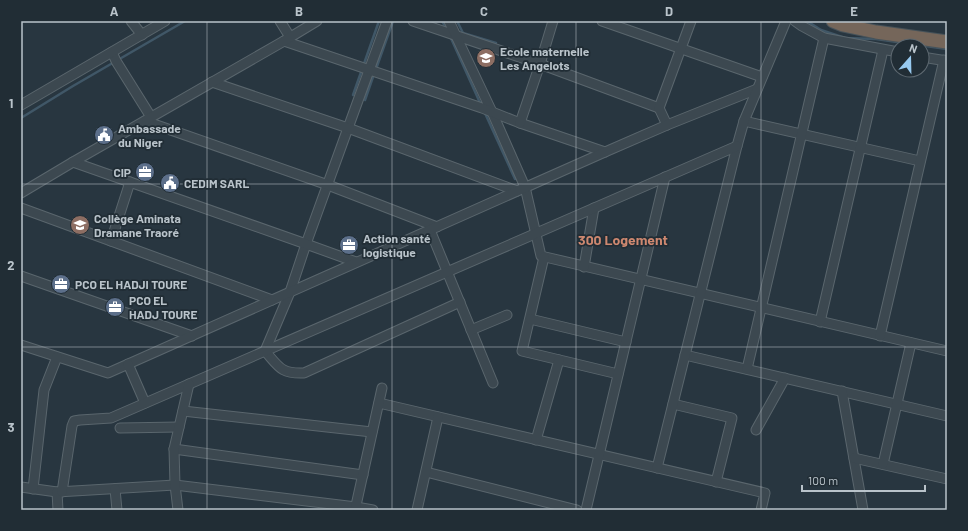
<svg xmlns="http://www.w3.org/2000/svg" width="968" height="531" font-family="Barlow,sans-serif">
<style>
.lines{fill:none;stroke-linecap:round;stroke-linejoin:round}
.stream{stroke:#405767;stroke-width:2.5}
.minor-casing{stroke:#5a666d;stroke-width:11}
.highway-casing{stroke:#47535a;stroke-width:15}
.minor{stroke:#3c4850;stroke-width:9}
.highway{stroke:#75665a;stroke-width:13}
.grid{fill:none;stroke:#b9c3ca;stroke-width:1;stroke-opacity:0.55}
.labels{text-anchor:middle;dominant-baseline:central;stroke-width:3.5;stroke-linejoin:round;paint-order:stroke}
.poi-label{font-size:12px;font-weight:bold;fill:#b9c3ca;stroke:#212d35;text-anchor:start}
.quarter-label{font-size:14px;font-weight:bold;fill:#ce8870;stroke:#212d35}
.neatline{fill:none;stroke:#b9c3ca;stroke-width:1.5}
.grid-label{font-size:13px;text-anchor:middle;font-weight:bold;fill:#b9c3ca}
</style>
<rect width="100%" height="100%" fill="#283640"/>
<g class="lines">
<!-- stream -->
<g class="stream">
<polyline points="442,21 447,30"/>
<polyline points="457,21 463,33 496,43"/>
<polyline points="807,21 821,30 845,38 876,39 947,49"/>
<polyline points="450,36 481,105"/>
<polyline points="376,69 393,21"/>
<polyline points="353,95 379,21"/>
<polyline points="365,100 374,74"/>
<polyline points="484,111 515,179"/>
<polyline points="21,118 73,86 185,21"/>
</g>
<defs>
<g id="minor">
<polyline points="131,21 142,35"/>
<polyline points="280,21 290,37"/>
<path d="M387 21 348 128 306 244 290 292 265 351C279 367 281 374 304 373L460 302"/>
<polyline points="413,21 540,64 659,108"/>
<polyline points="449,21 492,112 525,187 541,256 947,351"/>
<polyline points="602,21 762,77"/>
<polyline points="795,21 802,26 824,38 898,52"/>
<polyline points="284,41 482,108 520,123 605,152"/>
<polyline points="112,52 116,61 151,117"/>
<polyline points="922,57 947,61"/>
<polyline points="212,82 348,128 517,191"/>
<polyline points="21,105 165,21"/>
<polyline points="145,121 328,185 437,227"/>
<polyline points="744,121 920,161"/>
<polyline points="520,123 540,64 553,21"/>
<polyline points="667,125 659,108 691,21"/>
<polyline points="73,162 306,244 356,262"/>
<polyline points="21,193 73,162 284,41 317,21"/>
<polyline points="21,208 272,300"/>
<polyline points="430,230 493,383"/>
<polyline points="111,241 130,182"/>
<polyline points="544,257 522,351 618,374"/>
<polyline points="584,267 594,208"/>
<polyline points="21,276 192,336"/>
<polyline points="530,319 626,342"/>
<polyline points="820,322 883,50"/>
<polyline points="471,330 507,315"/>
<polyline points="880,336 944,60"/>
<polyline points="21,345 108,373 605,152 667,125 757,89"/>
<polyline points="685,355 947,416"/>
<polyline points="128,364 145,403"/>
<polyline points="747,369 824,38"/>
<polyline points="842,391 863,510"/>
<polyline points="379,403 765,493 761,510"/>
<polyline points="673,404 732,418 716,482"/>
<polyline points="183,411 372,432"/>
<polyline points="120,428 179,427"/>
<polyline points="756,430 785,378"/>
<polyline points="536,440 559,360"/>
<polyline points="174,449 363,475"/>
<polyline points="854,458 947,479"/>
<polyline points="883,464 911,343"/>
<polyline points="657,468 737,146 744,121 786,21"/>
<polyline points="426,472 577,510"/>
<polyline points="21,487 57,492 175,485 356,507 373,510"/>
<polyline points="33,489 44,390 57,357"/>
<polyline points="115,489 117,510"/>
<polyline points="57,492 58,510"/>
<polyline points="62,492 72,426 74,421 80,420 111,418 737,146"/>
<polyline points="178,510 175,485 174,449 189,384"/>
<polyline points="355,510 382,388"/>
<polyline points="417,510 438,417"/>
<polyline points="586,510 665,177"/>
</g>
<polyline id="highway" points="833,21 843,25 876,32 947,42"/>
</defs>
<!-- minor casing -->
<use href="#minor" class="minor-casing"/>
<!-- highway casing -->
<use href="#highway" class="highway-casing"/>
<!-- minor -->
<use href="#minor" class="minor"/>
<!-- highway -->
<use href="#highway" class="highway"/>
</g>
<!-- grid -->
<path class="grid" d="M207 21V510M392 21V510M576 21V510M761 21V510M21 184H947M21 347H947"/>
<!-- icons -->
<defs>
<symbol id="school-disc" viewBox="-11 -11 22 22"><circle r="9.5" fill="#8d6e63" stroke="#212d35"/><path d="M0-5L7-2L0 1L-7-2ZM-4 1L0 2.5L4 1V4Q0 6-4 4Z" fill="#fff"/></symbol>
<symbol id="civic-disc" viewBox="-11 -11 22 22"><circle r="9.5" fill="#5c6f8a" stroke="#212d35"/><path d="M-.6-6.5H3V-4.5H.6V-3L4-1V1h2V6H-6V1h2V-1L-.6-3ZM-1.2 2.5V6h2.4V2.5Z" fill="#fff"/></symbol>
<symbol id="office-disc" viewBox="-11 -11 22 22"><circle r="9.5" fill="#5c6f8a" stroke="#212d35"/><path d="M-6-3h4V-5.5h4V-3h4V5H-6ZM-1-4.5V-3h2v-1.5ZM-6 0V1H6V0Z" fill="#fff"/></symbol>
</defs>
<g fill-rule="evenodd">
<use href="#school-disc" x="475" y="47" width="22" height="22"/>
<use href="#civic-disc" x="93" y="124" width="22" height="22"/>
<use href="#office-disc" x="134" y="161" width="22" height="22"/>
<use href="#civic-disc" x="159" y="172" width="22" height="22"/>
<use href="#school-disc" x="69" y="214" width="22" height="22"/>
<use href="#office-disc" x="338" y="234" width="22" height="22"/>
<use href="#office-disc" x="50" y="273" width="22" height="22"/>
<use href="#office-disc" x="104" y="296" width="22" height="22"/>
</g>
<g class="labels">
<!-- poi labels -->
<g class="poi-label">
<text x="500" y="51">Ecole maternelle<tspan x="500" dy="14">Les Angelots</tspan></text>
<text x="118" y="128">Ambassade<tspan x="118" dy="14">du Niger</tspan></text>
<text x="131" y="172" text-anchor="end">CIP</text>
<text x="184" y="183">CEDIM SARL</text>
<text x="94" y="218">Collège Aminata<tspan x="94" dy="14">Dramane Traoré</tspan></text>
<text x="363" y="238">Action santé<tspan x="363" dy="14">logistique</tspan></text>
<text x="75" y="284">PCO EL HADJI TOURE</text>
<text x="129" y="300">PCO EL<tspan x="129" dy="14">HADJ TOURE</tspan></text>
</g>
<!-- quarter labels -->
<g class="quarter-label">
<text x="623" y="239">300 Logement</text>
</g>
</g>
<!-- border -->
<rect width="968" height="531" fill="none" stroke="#212d35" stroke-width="44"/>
<!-- north arrow -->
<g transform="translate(910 58) rotate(20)"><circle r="19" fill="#212d35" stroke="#5e6971"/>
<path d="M0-3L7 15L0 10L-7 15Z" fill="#98caf0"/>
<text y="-6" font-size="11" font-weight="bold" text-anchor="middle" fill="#b9c3ca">N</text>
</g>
<!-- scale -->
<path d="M802 485v6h123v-6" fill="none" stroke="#b9c3ca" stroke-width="2"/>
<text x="808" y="485" font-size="12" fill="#b9c3ca" stroke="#212d35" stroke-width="3" paint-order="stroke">100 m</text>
<rect x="22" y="22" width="924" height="487" class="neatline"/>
<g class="grid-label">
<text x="114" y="16">A</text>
<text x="299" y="16">B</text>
<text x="484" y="16">C</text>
<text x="669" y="16">D</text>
<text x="854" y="16">E</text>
<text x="11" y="108">1</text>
<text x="11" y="270">2</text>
<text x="11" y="432">3</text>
</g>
</svg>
